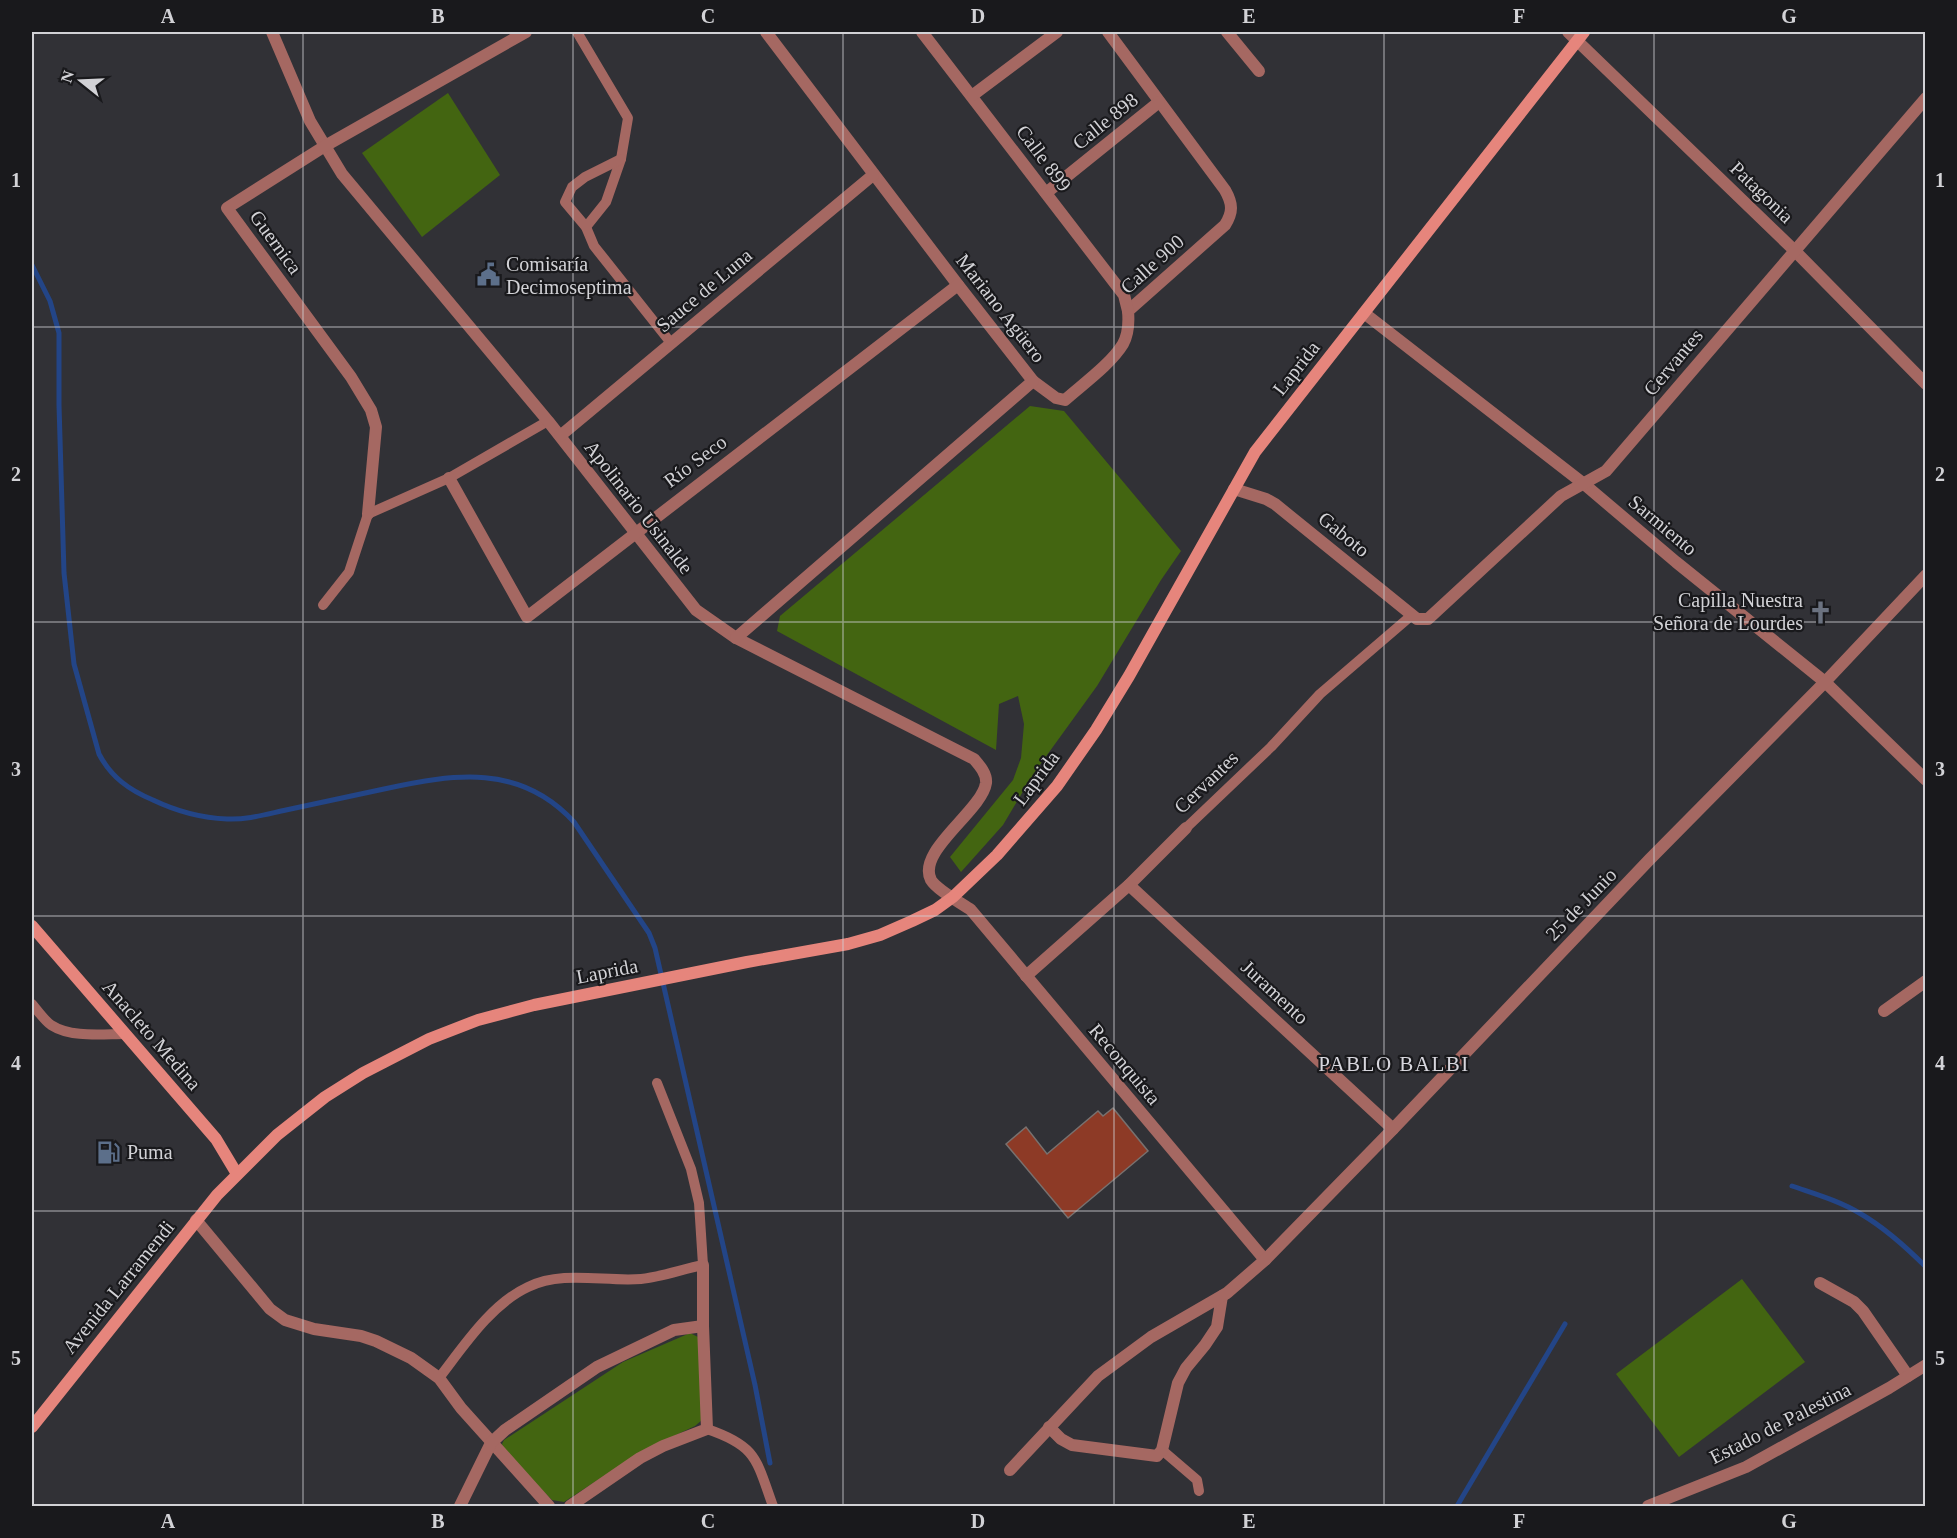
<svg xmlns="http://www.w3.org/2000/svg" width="1957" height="1538" font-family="'Times New Roman',serif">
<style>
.green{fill:#436511}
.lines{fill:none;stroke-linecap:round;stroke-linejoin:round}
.stream{stroke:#234587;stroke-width:5}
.building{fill:#8d3a26;stroke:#78716f;stroke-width:1.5}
.lane{stroke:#a56862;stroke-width:10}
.street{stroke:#a56862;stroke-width:12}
.secondary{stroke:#e6857c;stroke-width:12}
.grid{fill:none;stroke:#d2d2d6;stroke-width:1.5;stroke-opacity:0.55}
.labels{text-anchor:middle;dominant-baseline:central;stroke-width:4.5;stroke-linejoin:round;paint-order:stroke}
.street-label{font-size:20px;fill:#d2d2d6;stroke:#19191c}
.poi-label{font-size:20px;fill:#d2d2d6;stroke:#19191c;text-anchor:start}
.neighbourhood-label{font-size:21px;letter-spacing:1.5px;fill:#d7d6dd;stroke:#19191c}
.neatline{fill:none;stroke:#d2d2d6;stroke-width:2}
.grid-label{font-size:20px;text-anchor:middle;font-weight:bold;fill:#d2d2d6}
</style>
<rect width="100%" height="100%" fill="#313136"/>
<!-- green -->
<g class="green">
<polygon points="448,93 500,175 422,237 362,153"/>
<polygon points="1030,406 1064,411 1181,551 1161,580 1097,686 1034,773 1003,825 961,872 950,857 1013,780 1021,758 1024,724 1018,696 999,704 996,750 777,631 780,616"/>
<polygon points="1742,1279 1805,1362 1679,1457 1616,1374"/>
<polygon points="690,1333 698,1337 702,1420 695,1426 642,1451 564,1502 552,1500 504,1452 502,1444 504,1440 623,1362"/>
</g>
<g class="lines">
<!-- stream -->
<g class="stream">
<path d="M32 265 50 301 59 333V405L64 573 74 664 99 754C111 777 129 790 153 800 176 811 202 818 227 819 247 820 267 814 286 810 318 803 351 796 384 789 454 774 520 763 574 822L649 933 655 948 755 1385 770 1463"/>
<path d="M1792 1186C1815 1194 1840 1201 1861 1214 1885 1228 1906 1247 1926 1267"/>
<polyline points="1457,1506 1565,1324"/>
</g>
</g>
<!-- building -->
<polygon class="building" points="1113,1108 1148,1151 1068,1218 1006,1144 1026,1127 1047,1154 1098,1111 1103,1116"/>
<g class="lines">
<!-- lane -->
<g class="lane">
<polyline points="577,32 628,118 621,159 606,202 586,227"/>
<polyline points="621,159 585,177 572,187 565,202 586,227 594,246 671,343"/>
<polyline points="323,605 349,572 368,514 449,478 548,421"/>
<polyline points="1186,828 1271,747 1320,694 1412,615"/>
<path d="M32 1004C38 1011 44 1020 51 1025 71 1038 102 1034 125 1034"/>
<path d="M439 1378C463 1347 491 1304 528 1287 563 1270 604 1282 641 1279 661 1277 683 1269 703 1265L699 1203 691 1169 657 1083"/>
<path d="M707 1429C757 1446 756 1459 773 1506"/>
<polyline points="1162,1450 1197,1480 1199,1491"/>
</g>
<!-- street -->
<g class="street">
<path d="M272 32 310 121 342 174 548 421 696 610 736 638 974 759C980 766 987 774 986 783 982 811 916 851 931 880 937 890 961 903 971 910L1265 1260"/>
<path d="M766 32 958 285 1033 381 1056 398 1065 400C1083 384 1111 364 1123 344 1129 333 1129 322 1128 311L1225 225C1233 212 1233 204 1225 190L1108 32"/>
<polyline points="922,32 1124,295 1128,311"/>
<polyline points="1227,32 1259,71"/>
<polyline points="1568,32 1794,250 1926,384"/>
<polyline points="973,95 1057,32"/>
<polyline points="1046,193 1159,102"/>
<polyline points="1364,313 1584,484 1676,562 1825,682 1926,780"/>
<polyline points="560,436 873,175"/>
<polyline points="449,478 527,617 958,285"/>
<polyline points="1234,489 1266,499 1275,504 1417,619 1428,619 1561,496 1606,471 1926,98"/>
<polyline points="368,514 376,427 371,410 351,377 227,208 325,146 526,32"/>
<polyline points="736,638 1033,381"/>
<polyline points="1129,885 1393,1129"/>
<polyline points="1026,976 1129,885 1186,828"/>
<polyline points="1884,1011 1926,981"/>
<polyline points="196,1220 270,1309 285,1320 314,1329 361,1336 376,1341 411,1358 439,1378 461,1408 549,1506"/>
<polyline points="1820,1283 1854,1302 1863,1311 1908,1376"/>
<polyline points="1049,1427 1061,1439 1072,1445 1157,1456 1162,1450 1178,1383 1186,1368 1205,1345 1217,1327 1222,1296"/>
<polyline points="1010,1470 1098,1376 1151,1337 1227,1293 1265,1260 1393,1129 1650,859 1825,682 1926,575"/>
<polyline points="460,1506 491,1443 505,1430 597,1367 674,1330 703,1326"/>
<polyline points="570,1506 640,1458 663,1446 707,1429 703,1326 703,1265"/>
<polyline points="1648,1506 1746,1467 1889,1388 1926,1365"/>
</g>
<!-- secondary -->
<g class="secondary">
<polyline points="32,926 216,1139 237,1174"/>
<polyline points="32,1427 217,1195 277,1135 325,1097 363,1073 429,1039 478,1020 534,1005 747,962 848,944 880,935 912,921 935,910 953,897 997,855 1057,786 1096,730 1129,676 1255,452 1584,32"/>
</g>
</g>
<!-- grid -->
<path class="grid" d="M303 32V1506M573 32V1506M843 32V1506M1114 32V1506M1384 32V1506M1654 32V1506M32 327H1926M32 622H1926M32 916H1926M32 1211H1926"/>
<!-- icons -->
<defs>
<symbol id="civic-bare" viewBox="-9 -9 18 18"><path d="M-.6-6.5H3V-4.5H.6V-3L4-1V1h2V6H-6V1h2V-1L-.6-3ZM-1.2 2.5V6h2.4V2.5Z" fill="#5c6f8a" stroke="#19191c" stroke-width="2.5" paint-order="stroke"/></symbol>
<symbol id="church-bare" viewBox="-9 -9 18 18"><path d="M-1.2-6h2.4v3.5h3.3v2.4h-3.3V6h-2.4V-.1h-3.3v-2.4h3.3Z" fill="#6b7280" stroke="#19191c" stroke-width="2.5" paint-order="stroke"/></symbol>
<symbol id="fuel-bare" viewBox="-9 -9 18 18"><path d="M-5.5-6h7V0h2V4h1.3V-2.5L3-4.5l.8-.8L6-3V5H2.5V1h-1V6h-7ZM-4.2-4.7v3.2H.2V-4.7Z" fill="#5c6f8a" stroke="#19191c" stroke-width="2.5" paint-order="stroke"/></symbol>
</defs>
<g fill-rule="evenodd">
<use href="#civic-bare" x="472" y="258" width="33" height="33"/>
<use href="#church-bare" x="1804" y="596" width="33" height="33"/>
<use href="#fuel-bare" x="92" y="1136" width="33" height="33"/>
</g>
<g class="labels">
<!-- street labels -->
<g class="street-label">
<text transform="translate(1105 121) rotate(-39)">Calle 898</text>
<text transform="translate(1044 158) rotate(53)">Calle 899</text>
<text transform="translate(1762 192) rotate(44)">Patagonia</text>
<text transform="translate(276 242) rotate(54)">Guernica</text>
<text transform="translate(1152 264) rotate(-42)">Calle 900</text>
<text transform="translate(704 290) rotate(-40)">Sauce de Luna</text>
<text transform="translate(1001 308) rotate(52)">Mariano Agüero</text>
<text transform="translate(1673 362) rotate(-50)">Cervantes</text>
<text transform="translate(1296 368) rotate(-52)">Laprida</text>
<text transform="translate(695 461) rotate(-37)">Río Seco</text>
<text transform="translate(639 507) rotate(52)">Apolinario Usinalde</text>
<text transform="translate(1663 525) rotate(40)">Sarmiento</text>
<text transform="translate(1344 534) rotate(39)">Gaboto</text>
<text transform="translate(1036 778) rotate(-53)">Laprida</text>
<text transform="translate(1206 782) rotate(-44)">Cervantes</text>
<text transform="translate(1581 904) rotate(-46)">25 de Junio</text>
<text transform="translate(607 971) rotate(-11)">Laprida</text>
<text transform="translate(1275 992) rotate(43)">Juramento</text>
<text transform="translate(152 1035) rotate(49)">Anacleto Medina</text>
<text transform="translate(1125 1064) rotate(50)">Reconquista</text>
<text transform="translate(118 1287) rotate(-51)">Avenida Larramendi</text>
<text transform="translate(1780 1423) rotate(-27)">Estado de Palestina</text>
</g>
<!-- poi labels -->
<g class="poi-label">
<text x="506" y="264">Comisaría<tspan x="506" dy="23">Decimoseptima</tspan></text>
<text x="1803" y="600" text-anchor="end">Capilla Nuestra<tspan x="1803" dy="23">Señora de Lourdes</tspan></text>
<text x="127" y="1152">Puma</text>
</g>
<!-- neighbourhood labels -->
<g class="neighbourhood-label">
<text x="1394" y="1064">PABLO BALBI</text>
</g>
</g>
<!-- border -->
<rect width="1957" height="1538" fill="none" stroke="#19191c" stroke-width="66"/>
<!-- north arrow -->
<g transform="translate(81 81) rotate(288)" stroke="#19191c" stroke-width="4.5" paint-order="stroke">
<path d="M0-4.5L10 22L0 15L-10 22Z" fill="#d2d2d6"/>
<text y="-9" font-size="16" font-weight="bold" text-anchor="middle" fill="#d2d2d6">N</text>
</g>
<rect x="33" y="33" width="1891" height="1472" class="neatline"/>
<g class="grid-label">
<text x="168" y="23">A</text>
<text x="438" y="23">B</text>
<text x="708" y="23">C</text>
<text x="978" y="23">D</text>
<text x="1249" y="23">E</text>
<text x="1519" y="23">F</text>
<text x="1789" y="23">G</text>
<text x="16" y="187">1</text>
<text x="1940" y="187">1</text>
<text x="16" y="481">2</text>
<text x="1940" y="481">2</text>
<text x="16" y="776">3</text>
<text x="1940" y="776">3</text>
<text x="16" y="1070">4</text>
<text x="1940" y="1070">4</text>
<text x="16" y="1365">5</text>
<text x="1940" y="1365">5</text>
<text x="168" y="1528">A</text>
<text x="438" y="1528">B</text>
<text x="708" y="1528">C</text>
<text x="978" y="1528">D</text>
<text x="1249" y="1528">E</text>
<text x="1519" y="1528">F</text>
<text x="1789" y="1528">G</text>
</g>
</svg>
